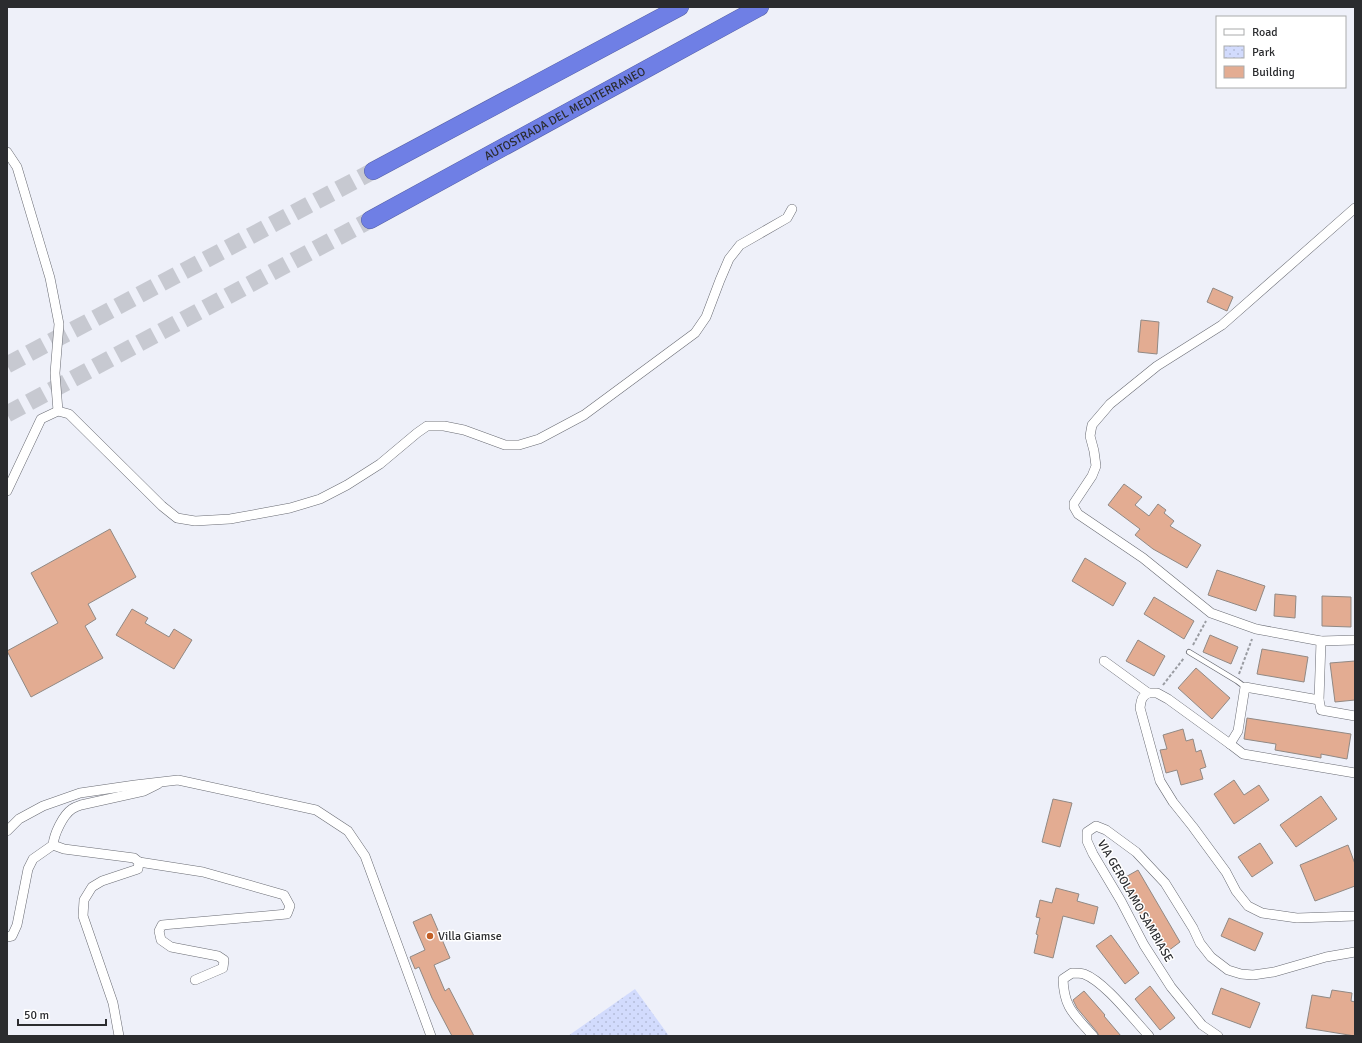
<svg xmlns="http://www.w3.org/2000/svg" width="1362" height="1043" font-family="Signika,sans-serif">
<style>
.park{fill:url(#park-dots)}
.building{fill:#e3ac92;stroke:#918984}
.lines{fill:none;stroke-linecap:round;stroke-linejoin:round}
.highway-tunnel{stroke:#c7c9d1;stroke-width:17;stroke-dasharray:17 8;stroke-linecap:butt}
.lane-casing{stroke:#696b73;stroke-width:6}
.street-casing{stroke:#696b73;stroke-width:10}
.highway-casing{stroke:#5762a5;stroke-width:18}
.path{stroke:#999ba1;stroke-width:2;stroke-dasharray:3 2;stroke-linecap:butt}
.lane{stroke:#fff;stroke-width:4.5}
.street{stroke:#fff;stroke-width:9}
.highway{stroke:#6f7fe5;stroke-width:17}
.poi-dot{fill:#c25f26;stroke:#fff;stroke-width:1.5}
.labels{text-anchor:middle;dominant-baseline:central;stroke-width:3;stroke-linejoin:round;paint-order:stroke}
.street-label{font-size:12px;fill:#2b2c2f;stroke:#fff}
.poi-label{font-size:12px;fill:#2b2c2f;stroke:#fff;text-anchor:start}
</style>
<defs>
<pattern id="park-dots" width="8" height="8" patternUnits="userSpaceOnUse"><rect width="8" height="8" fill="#d2dbfd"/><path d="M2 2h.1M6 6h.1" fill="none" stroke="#b4bcd9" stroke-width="1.8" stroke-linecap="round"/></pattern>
</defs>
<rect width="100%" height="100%" fill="#eef0f9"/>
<!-- park -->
<polygon class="park" points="635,989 669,1036 568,1036"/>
<!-- building -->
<g class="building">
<polygon points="1213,288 1233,297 1227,311 1207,302"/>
<polygon points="1141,320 1159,322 1157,354 1138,352"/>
<polygon points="1124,484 1142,497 1135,505 1149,516 1158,504 1166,510 1164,513 1174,521 1170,526 1201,545 1187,568 1153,549 1135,535 1140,529 1108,505"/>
<polygon points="110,529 136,577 88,604 96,619 85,626 103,658 31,697 7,651 58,623 31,573"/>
<polygon points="1085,558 1126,583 1113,606 1072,581"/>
<polygon points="1217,570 1265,586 1256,611 1208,595"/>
<polygon points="1275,594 1296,596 1295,618 1274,616"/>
<polygon points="1322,596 1351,597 1351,627 1322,626"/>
<polygon points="1154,597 1194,621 1184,639 1144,614"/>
<polygon points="132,609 148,618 145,623 169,637 174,629 192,640 174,669 116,635"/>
<polygon points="1210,635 1238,647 1231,664 1203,652"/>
<polygon points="1138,640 1165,656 1154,676 1126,661"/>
<polygon points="1262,649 1308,657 1304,682 1257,674"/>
<polygon points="1355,661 1355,700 1335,702 1330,663"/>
<polygon points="1196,668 1230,698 1212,719 1178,688"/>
<polygon points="1247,718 1351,734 1347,759 1321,754 1321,758 1275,750 1276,744 1244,739"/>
<polygon points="1183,729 1186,741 1193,739 1196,752 1201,750 1206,767 1200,769 1203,779 1181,785 1177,770 1166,773 1160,750 1167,749 1163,735"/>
<polygon points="1234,780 1244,795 1259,785 1269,800 1234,824 1214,794"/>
<polygon points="1321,796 1337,819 1296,847 1280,825"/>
<polygon points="1053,799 1072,803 1060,847 1042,842"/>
<polygon points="1260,843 1273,863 1252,877 1238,857"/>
<polygon points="1348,845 1355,864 1355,886 1315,901 1300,865"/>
<polygon points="1138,870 1180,942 1164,954 1139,913 1142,911 1122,879"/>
<polygon points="1056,888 1079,894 1077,901 1098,907 1094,924 1063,916 1053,958 1034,953 1038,935 1036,934 1040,918 1036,917 1040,900 1052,903"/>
<polygon points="431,914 450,958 434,965 445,991 449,988 474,1036 452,1036 432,998 419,967 415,969 410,957 425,950 413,922"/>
<polygon points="1229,918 1263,933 1255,951 1221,936"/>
<polygon points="1111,935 1139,973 1125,984 1096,946"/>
<polygon points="1150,986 1175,1018 1160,1030 1135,999"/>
<polygon points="1221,988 1260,1003 1250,1028 1212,1014"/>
<polygon points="1332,990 1352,993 1351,1001 1355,1002 1355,1036 1306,1028 1312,995 1330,998"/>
<polygon points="1084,991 1105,1015 1104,1016 1121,1036 1099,1036 1097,1032 1077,1008 1073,1000"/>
</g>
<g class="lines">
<!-- highway-tunnel -->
<g class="highway-tunnel">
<polyline points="7,365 373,171"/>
<polyline points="7,414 370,220"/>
</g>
<defs>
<polyline id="lane" points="1189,652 1237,681 1245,687"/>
<g id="street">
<polyline points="7,152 17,167 50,278 59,324 55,373 58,411"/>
<polyline points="1355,208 1222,325 1157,366 1110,404 1092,425 1090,436 1094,451 1096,466 1092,476 1074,503 1074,507 1078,514 1143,558 1211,613 1256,629 1321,641 1355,640"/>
<polyline points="7,491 41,419 58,411 69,414 162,506 177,518 195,521 230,519 290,508 320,499 347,485 380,464 417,433 427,426 444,426 464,430 505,445 519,445 539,439 584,415 695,333 706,317 720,280 729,259 740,245 787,218 792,209"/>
<polyline points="1104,661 1148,693"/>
<path d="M1148 693C1141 697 1141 701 1140 708L1160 781 1173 802 1193 827 1226 872 1236 891 1248 906 1262 913 1297 918 1355 916"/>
<polyline points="1148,693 1157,693 1168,699 1230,744 1238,731 1245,687 1319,700 1321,641"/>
<polyline points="1319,700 1321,710 1355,716"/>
<polyline points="1230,744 1243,754 1355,773"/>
<polyline points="7,831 19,819 43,806 80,793 135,785 178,780 316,810 348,831 365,856 431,1036"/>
<polyline points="139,862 203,872 284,895 290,906 287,914 162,925 159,931 161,940 171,947 218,956 224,960 223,968 195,980"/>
<polyline points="7,937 12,936 17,925 28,869 33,859 53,845"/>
<path d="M119 1036 113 1003 83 916 84 900 92 887 102 881 138 869 139 862 134 858 64 849 53 845C54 834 63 815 72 809 75 807 78 806 81 805L144 791 158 784"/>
<path d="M1093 1036C1075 1015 1064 1009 1063 979L1072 973C1076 973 1081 973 1084 974 1105 982 1133 1019 1149 1036"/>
<polyline points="1218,1036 1202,1025 1171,987 1144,945 1121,901 1093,854 1087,841 1087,832 1096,826 1106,830 1136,852 1165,883 1193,928 1200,943 1211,957 1228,970 1241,974 1253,975 1274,972 1326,957 1355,952"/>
</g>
<g id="highway">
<polyline points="373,171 680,7"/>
<path id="s1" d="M370 220 760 7"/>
</g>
</defs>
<!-- lane casing -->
<use href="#lane" class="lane-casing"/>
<!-- street casing -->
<use href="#street" class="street-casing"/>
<!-- highway casing -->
<use href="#highway" class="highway-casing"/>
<!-- path -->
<g class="path">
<polyline points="1193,645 1206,621"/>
<polyline points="1239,674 1252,639"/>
<polyline points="1163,685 1184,658"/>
</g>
<!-- lane -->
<use href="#lane" class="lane"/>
<!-- street -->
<use href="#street" class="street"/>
<!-- highway -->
<use href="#highway" class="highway"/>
</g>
<!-- markers -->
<circle class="poi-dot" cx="430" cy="936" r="4"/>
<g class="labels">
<!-- street labels -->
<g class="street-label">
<text stroke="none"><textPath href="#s1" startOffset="222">AUTOSTRADA DEL MEDITERRANEO</textPath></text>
<text transform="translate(1135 901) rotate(60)">VIA GEROLAMO SAMBIASE</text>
</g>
<!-- poi labels -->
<g class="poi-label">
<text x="438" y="936">Villa Giamse</text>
</g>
</g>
<!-- border -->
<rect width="1362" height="1043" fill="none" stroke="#2b2c2f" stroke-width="16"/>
<!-- legend -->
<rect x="1216" y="16" width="130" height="72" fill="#ffffff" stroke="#aaabac"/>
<rect x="1224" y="29" width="20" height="6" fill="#ffffff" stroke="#aaabac"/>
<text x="1252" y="36" font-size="12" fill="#2b2c2f">Road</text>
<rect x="1224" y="46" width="20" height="12" fill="url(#park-dots)" stroke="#aaabac"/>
<text x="1252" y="56" font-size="12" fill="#2b2c2f">Park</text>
<rect x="1224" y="66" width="20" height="12" fill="#e3ac92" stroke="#aaabac"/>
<text x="1252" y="76" font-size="12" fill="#2b2c2f">Building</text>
<!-- scale -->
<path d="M18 1019v6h88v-6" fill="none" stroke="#2b2c2f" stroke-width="2"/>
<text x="24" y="1019" font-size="12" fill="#2b2c2f" stroke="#ffffff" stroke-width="3" paint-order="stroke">50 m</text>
</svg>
